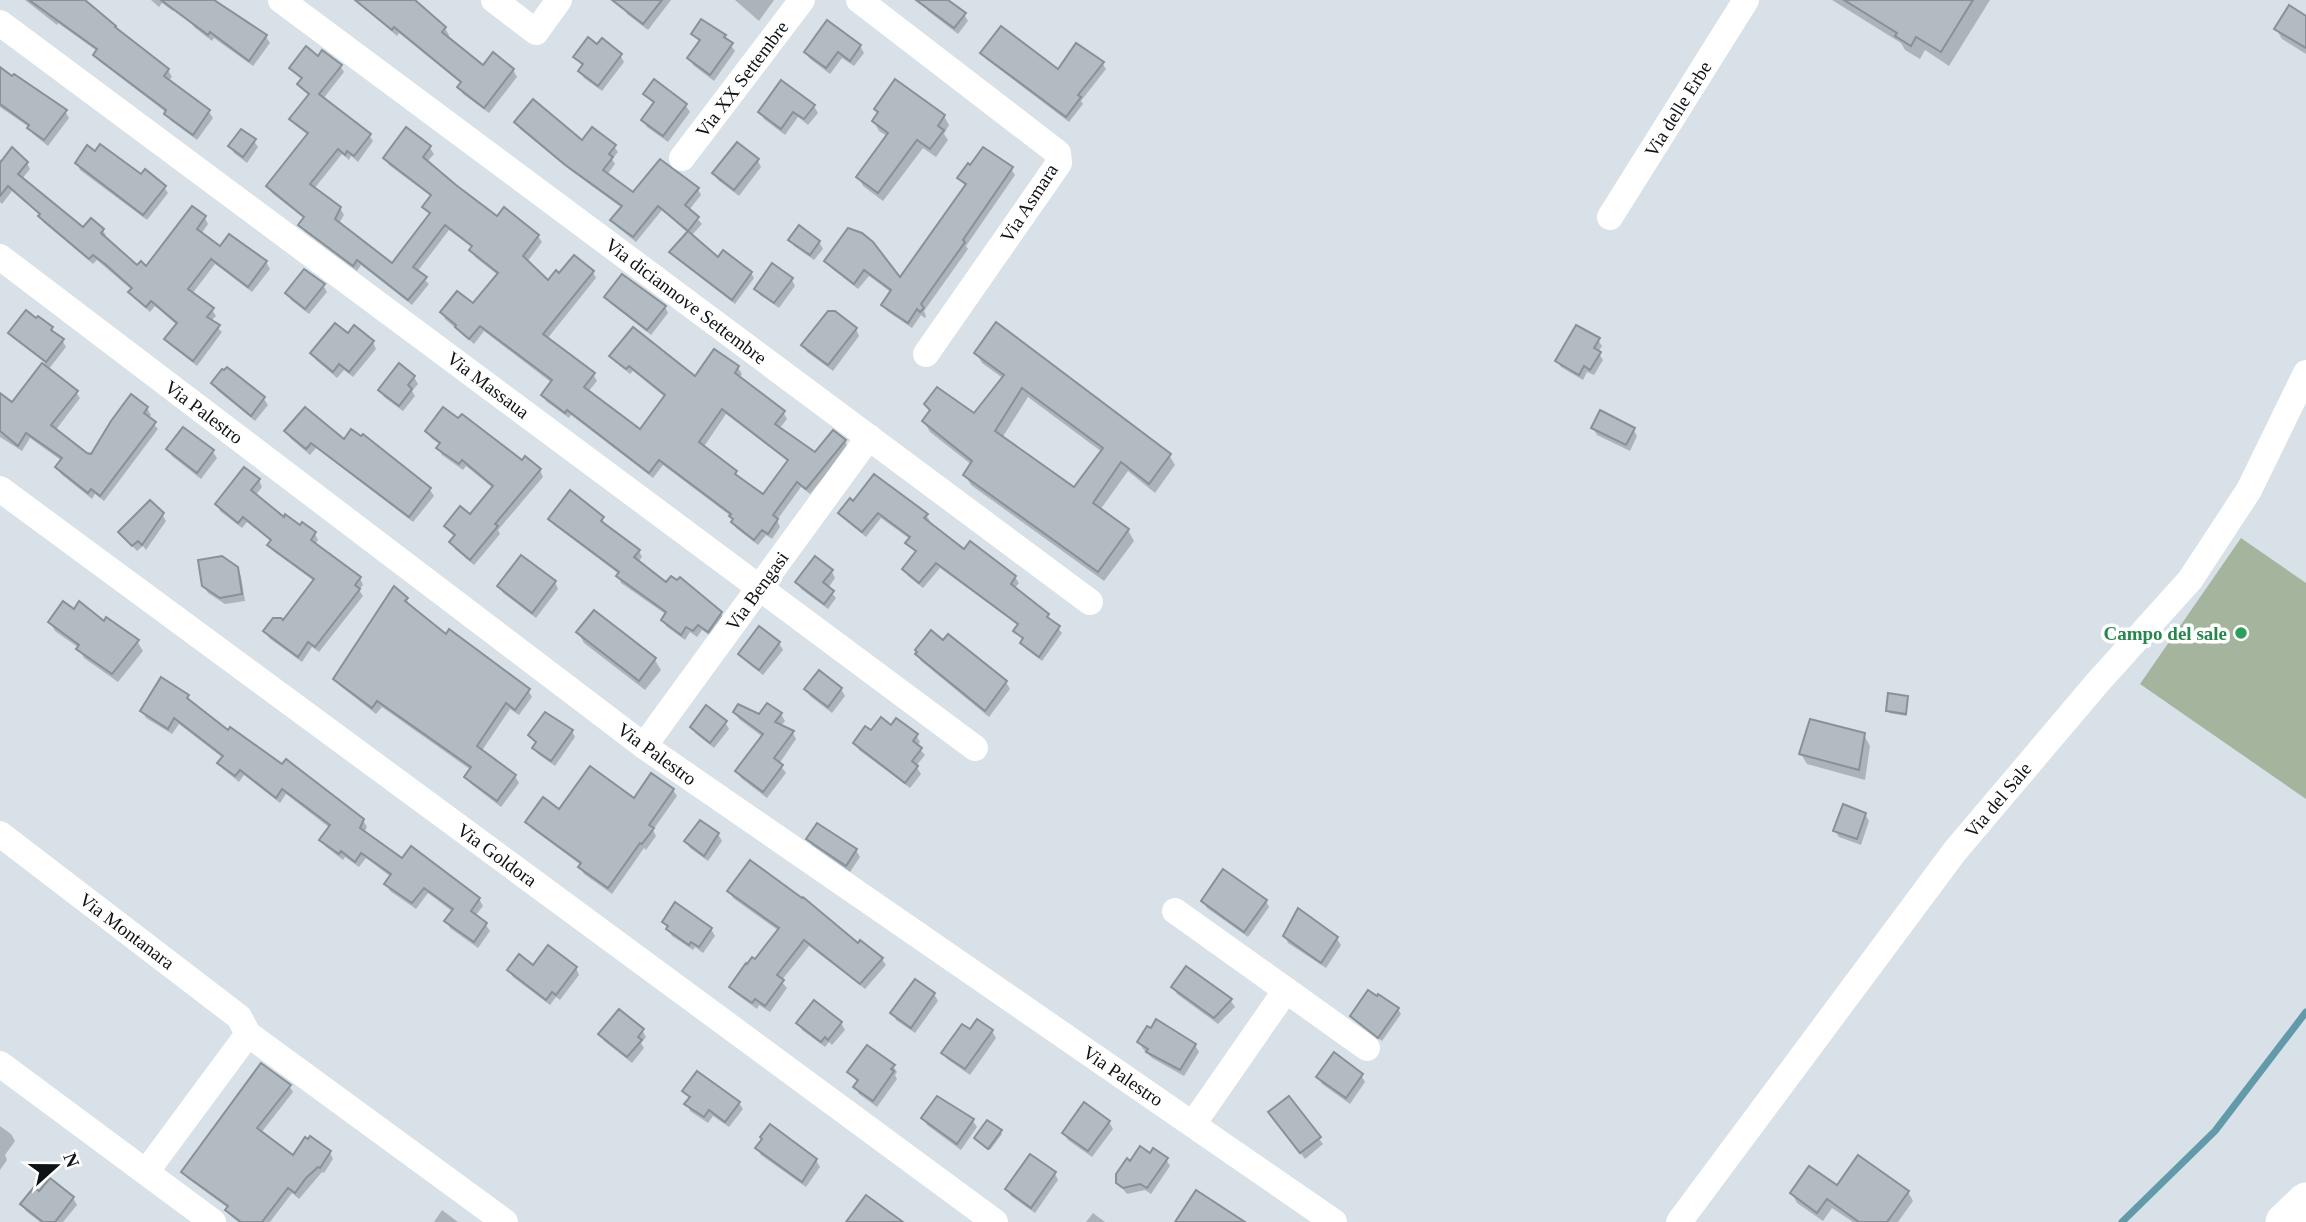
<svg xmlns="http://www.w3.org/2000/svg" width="2306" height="1222" font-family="Georgia,serif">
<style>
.green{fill:#a5b49c}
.shadow{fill:#0003;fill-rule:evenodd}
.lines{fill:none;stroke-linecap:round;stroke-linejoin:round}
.stream{stroke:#629aa9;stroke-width:7}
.building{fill:#b3bbc2;stroke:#899198;stroke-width:2;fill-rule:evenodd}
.minor{stroke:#fff;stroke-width:26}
.secondary{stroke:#fff;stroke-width:37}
.leisure-dot{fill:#2e9e5b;stroke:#fff;stroke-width:2.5}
.labels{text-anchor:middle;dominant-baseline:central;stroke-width:7;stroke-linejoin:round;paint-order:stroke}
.street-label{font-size:19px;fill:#0f1214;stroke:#fff}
.leisure-label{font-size:19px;font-weight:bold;fill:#27864d;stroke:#fff;text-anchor:end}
</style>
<rect width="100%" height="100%" fill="#d8e1e8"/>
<!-- green -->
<polygon class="green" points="2241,538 2306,583 2306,799 2140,684"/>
<!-- shadow -->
<g class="shadow">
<polygon points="25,0 83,0 115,27 118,32 168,70 172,77 168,81 209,112 213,118 197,140 170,120 167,113 99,61 95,55 97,51 58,23 57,25"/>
<polygon points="151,0 180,0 173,11 162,3 159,7"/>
<polygon points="207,0 211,0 266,37 270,43 253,66 214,38 212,41 194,27 191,21"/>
<polygon points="355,0 410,0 445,28 449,35 447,38 483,68 513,70 517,77 489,113 463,94 459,87 462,84 399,33 397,36"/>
<polygon points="621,0 671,0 648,30 627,14"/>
<polygon points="735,0 774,0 759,21"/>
<polygon points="927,0 945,0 964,14 968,21 958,34 928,11 924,4"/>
<polygon points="1832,0 1990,0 1949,66 1925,50 1920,59 1905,50 1901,43"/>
<polygon points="2306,18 2306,54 2282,39 2276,29"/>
<polygon points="693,34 724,36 735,51 714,81 693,65 690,58 700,43"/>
<polygon points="1076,45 1103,64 1106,69 1081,101 1083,104 1069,122 986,59 983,54 1058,72"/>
<polygon points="860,46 864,53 854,66 842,58 830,74 809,58 806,52"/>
<polygon points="598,47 620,55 624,62 602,91 584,78 580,71 583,67 575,57"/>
<path d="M318 58 340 66 344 72 323 99 369 135 373 141 358 162 351 156 349 160 342 154 314 189 340 208 344 215 338 225 392 265 430 215 424 207 432 197 389 165 385 159 406 130 430 148 434 154 427 162 497 219 538 236 542 242 527 262 548 283 559 275 593 272 596 278 547 339 593 374 597 381 588 392 640 431 665 397 633 371 630 374 615 362 611 356 695 379 738 368 742 374 739 379 783 412 787 419 779 429 815 454 845 441 848 448 810 494 801 487 777 520 780 527 772 539 766 535 758 545 736 528 732 517 663 465 653 478 571 415 569 418 546 401 543 395 552 383 484 331 474 344 445 319 442 312 473 306 498 275 475 257 471 251 473 248 449 230 417 272 429 284 412 305 361 265 357 271 304 231 301 225 305 219 272 193 268 186 308 135 295 125 291 119 309 96 299 84 302 80 291 68ZM726 414 789 462 763 496 703 448Z"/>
<polygon points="0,67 65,111 69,118 48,146 33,134 29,127 0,107"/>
<polygon points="645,94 686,106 690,112 668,142 647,127 643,120 655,105"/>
<polygon points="814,106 818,113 808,125 798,117 785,135 764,119 760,112"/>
<polygon points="876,109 944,116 949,125 944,134 948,140 936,157 923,148 883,201 863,186 858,177 887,136 879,131 874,122 879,114"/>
<polygon points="516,123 583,142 614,146 618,152 612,159 615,164 607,175 633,195 698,189 701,195 689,210 702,224 691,236 718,260 751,273 754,278 735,304 674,257 671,252 688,233 662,210 636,242 616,226 612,220 622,208 570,170 520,129"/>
<polygon points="254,141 258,147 247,163 234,153 231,147"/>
<polygon points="0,159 3,162 27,163 30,169 22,179 83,229 103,230 106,236 105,238 137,268 146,268 205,218 208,224 201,234 221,248 230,237 266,262 270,269 252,292 215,264 192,294 212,310 216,316 211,321 222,332 197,366 170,345 166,339 177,325 155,306 150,312 134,298 131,292 132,290 97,260 93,264 43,222 40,215 12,191 2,204 0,202"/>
<polygon points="758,161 761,167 739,196 718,180 714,173"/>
<polygon points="77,163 141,177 164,187 168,193 147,220 80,170"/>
<polygon points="1011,169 1015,175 966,246 968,249 924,311 926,316 925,318 921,315 912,328 887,311 884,305 892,293 869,276 858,289 830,267 826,261 849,230 900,280 966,187 959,178"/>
<polygon points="790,240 819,242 823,249 814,260 794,246"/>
<polygon points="792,280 795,286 779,308 760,295 756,289"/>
<polygon points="323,285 327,292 309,314 291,300 287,293"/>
<polygon points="607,297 665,307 668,313 651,335 610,303"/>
<polygon points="856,329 859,336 833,371 807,352 803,345"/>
<polygon points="62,340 66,347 48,370 76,392 80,398 55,431 92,456 147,408 151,415 148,418 158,429 104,501 95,494 92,499 61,474 57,467 62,461 30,438 22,451 0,437 0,403 13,404 45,363 34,351"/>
<polygon points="1598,340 1602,346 1598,352 1603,360 1594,375 1587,372 1583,380 1561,367 1557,361"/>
<polygon points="373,342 376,349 353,377 344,370 337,378 316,360 312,354"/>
<path d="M976 353 1169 455 1175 465 1155 493 1128 471 1100 510 1128 530 1134 541 1104 581 971 485 965 475 972 465 930 432 924 421 931 412 926 404 974 416 1004 379 982 363ZM1028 397 1102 452 1075 489 1002 438Z"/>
<polygon points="227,369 264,399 268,405 255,421 217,390 213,383"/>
<polygon points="414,377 418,384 412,391 415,396 403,411 384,397 380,390"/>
<polygon points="1593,428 1633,429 1637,436 1630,451 1597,435"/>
<polygon points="286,431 344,442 430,490 434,496 413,522 316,448 310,455 290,438"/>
<polygon points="427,431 522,462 540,470 543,477 498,530 500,534 474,565 455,549 451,542 455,538 446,526 470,517 493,488 466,466 463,470 442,455 438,448 441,445 431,438"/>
<polygon points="168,450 213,452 217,458 201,479 172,456"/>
<polygon points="259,480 262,487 255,496 284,519 315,534 318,540 315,545 360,578 363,585 359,590 363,596 319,652 312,647 302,662 269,638 265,631 283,623 314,581 273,551 269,545 272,542 247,522 242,528 220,511 217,504"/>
<polygon points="854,503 926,515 930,521 928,523 964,552 970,544 1015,577 1019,583 1014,589 1048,616 1062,633 1042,661 1026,649 1022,643 1024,641 1015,631 1019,626 940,568 923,588 908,576 904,570 917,553 907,543 910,539 881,518 866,537 844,519 841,513"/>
<polygon points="162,514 166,521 146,550 143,546 137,551 120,532"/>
<polygon points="602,518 605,526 639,551 642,557 638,562 667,584 721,613 724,620 712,637 702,630 697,637 690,632 685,640 666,626 663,620 667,615 621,583 618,576 619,574 554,525 550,519"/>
<polygon points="236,568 241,576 245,601 225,604 208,593 204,586"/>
<polygon points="832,572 835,578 828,588 836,598 828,609 801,589 798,582"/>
<polygon points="555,582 558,589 536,618 503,593 499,586"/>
<polygon points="406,599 410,605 446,636 528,690 532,697 519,715 510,709 481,752 515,776 519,783 501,807 470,783 466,777 471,770 382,707 376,714 339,685 335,679"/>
<polygon points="74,611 104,624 137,641 143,651 118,682 84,658 79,648 55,631 50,622"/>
<polygon points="594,612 655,660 661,670 645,690 584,643 578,632"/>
<polygon points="779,643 783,650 763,675 744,660 740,654"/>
<polygon points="917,654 1006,682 1010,689 989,717 921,661"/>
<polygon points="161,680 188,697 192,703 228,733 363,820 367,827 364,833 403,861 479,899 483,906 475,916 486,925 490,931 478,948 450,928 447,921 453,912 428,893 416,909 390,891 386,884 391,877 366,858 359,867 345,857 343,860 325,846 321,840 330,828 286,794 280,803 244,775 239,782 223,769 219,763 223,758 179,724 172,734 146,718 142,711"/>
<polygon points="841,689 845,696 832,713 810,696 806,690"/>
<polygon points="1907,698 1906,716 1889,713 1887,710"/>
<polygon points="735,712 759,716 781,714 785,721 780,727 793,733 796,739 779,764 786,773 767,798 741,778 737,771 763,737 739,719"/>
<polygon points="725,722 729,729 714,748 695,733 692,727"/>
<polygon points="891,727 916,735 920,742 917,746 925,755 916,766 921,774 910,788 859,750 855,743 871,733"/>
<polygon points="572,731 575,737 555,766 538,754 534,748 537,744 530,736"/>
<polygon points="1864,735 1870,746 1865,780 1807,764 1801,754"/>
<polygon points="673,790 677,796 653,830 656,836 646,850 644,848 612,894 584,874 580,867 581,865 531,828 527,822 560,811 634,800"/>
<polygon points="1865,814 1869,821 1861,845 1839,837 1835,831"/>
<polygon points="718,834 722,841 708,861 690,848 686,842"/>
<polygon points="808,839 856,850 860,857 850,872 812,845"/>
<polygon points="729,891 882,959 886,965 865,989 809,946 781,981 787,988 770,1012 759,1005 757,1009 735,993 731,987 755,962 779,931 733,898"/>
<polygon points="1203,901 1266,901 1269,907 1248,937 1207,908"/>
<polygon points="1299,910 1317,922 1320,927 1337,939 1341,945 1326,968 1288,943 1285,936"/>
<polygon points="664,922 711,929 715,936 703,953 695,947 693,950 672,936"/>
<polygon points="576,968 579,975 560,1000 556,997 550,1005 513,977 509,971"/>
<polygon points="1186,969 1231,1001 1235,1007 1218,1024 1177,994 1173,987"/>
<polygon points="934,994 938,1001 915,1033 896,1020 893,1013"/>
<polygon points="1398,1009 1401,1014 1382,1041 1355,1021 1352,1016"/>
<polygon points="799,1023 841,1023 845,1030 832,1045 829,1042 825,1047 802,1030"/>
<polygon points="642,1030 646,1037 641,1043 644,1048 632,1063 604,1041 600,1034"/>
<polygon points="992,1031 996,1038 970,1075 947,1059 944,1053 970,1032"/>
<polygon points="1151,1031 1195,1045 1199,1052 1184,1076 1152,1058 1143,1049 1139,1042"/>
<polygon points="893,1066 897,1072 895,1075 897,1079 877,1107 859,1094 855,1087 858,1083 849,1072"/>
<polygon points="1361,1075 1365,1082 1350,1104 1322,1084 1318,1077"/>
<polygon points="289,1086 293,1092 261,1133 293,1157 330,1153 333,1159 324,1173 322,1172 299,1199 292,1193 270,1222 238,1222 231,1216 227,1210 228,1208 187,1178 183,1172"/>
<polygon points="685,1091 739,1103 743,1109 729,1127 713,1116 708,1123 690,1111 687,1104 690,1099"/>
<polygon points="937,1098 973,1121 977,1127 961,1150 927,1125 923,1118"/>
<polygon points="1289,1098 1323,1144 1305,1159 1274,1118"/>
<polygon points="1109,1122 1113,1129 1092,1157 1068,1140 1064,1133"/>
<polygon points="0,1126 11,1134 15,1141 5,1155 7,1160 0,1170"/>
<polygon points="770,1126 816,1160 820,1167 806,1187 761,1155 757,1148"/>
<polygon points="1000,1132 1002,1134 990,1150 976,1138"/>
<polygon points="1150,1155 1166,1159 1170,1166 1151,1194 1145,1190 1127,1194 1118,1183 1131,1163"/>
<polygon points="1055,1174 1058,1180 1035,1213 1011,1196 1007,1189"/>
<polygon points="1837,1188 1908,1192 1913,1201 1898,1222 1853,1222 1832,1208 1823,1221 1797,1203 1792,1193"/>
<polygon points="39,1194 73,1198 77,1205 63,1222 40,1222 26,1211 22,1205"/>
<polygon points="442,1210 458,1222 434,1222"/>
<polygon points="1093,1213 1105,1222 1086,1222"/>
</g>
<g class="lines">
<!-- stream -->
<polyline class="stream" points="2122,1222 2215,1131 2306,1012"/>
</g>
<!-- building -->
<g class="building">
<polygon points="29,0 85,0 116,26 115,27 169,69 164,76 210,110 193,135 164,114 166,110 93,55 97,49"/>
<polygon points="161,0 214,0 267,35 249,61 210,32 208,35"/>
<polygon points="355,0 415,0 446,27 442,32 483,65 493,52 514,69 484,108 457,87 461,82 394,27 392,30"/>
<polygon points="612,0 662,0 643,24"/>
<polygon points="916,0 948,0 966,13 954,28"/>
<polygon points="1844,0 1973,0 1941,52 1916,37 1911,46 1895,36 1897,33"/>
<polygon points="2289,5 2306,16 2306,48 2274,29"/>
<polygon points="701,19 726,35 724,37 733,43 710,75 687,58 700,40 691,34"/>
<polygon points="827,20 861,45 850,61 838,52 826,68 804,52"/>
<polygon points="1001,26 1058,69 1076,43 1104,62 1078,95 1081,97 1066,117 980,53"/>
<polygon points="588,37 597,44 602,38 622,54 598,86 578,71 583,64 573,57"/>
<path d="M306 46 318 56 322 50 342 65 319 94 371 134 354 156 347 151 345 155 338 149 310 184 341 207 335 219 392 263 430 213 422 207 431 195 383 158 406 127 431 146 423 157 456 185 497 216 504 207 539 235 523 256 548 280 556 270 559 273 574 255 594 271 543 334 595 373 584 387 640 429 665 395 629 366 626 369 609 356 633 327 695 376 714 349 739 366 735 373 785 411 775 424 815 452 833 430 846 440 806 489 797 482 773 515 778 519 768 534 762 530 754 540 731 522 733 519 729 516 731 514 659 460 649 473 567 410 565 413 541 395 552 380 480 326 469 339 455 327 456 325 440 312 457 291 473 303 498 273 469 250 472 246 445 225 413 267 427 277 408 300 357 260 353 266 298 225 304 217 266 186 308 133 289 119 309 94 297 84 302 78 289 68ZM722 409 788 460 763 494 735 474 737 471 699 442Z"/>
<polygon points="0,67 12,76 14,74 67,110 44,140 27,128 29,125 0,104"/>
<polygon points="654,79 687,104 663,136 641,120 654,102 643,94"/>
<polygon points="895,79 945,115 938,126 944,130 930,149 917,140 878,193 856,177 888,133 872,121 878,112 874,109"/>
<polygon points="781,80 815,105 804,119 793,112 781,129 758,112"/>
<polygon points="533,99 582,140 592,127 616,145 609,154 613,157 603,170 633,192 660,159 699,188 685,205 699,217 688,231 658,206 633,237 610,220 622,206 564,164 514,122"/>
<polygon points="241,129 256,139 243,157 228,146"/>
<polygon points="737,142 759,159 734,190 712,173"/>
<polygon points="100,144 141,174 145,169 166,186 143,215 75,163 87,145 95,151"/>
<polygon points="12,147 28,162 18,174 83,227 91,218 104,229 101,233 137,265 141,261 146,266 192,206 206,216 197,229 220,246 229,234 267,261 248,287 211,259 188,289 214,308 207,317 220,325 193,361 164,339 177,323 151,301 146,307 128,292 132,288 105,264 93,255 89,259 38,216 40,214 8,186 0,196 0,163"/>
<polygon points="983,147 1013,167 963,240 965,242 921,304 924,308 920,312 917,309 908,323 881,305 891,290 864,270 854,284 824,261 848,228 862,233 873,242 900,277 966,184 957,178 968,163 970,165"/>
<polygon points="799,225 820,241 810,255 788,240"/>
<polygon points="688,231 718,257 723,250 752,272 732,300 669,252"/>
<polygon points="772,263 793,278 774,303 754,289"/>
<polygon points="304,269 325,284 305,309 285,293"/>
<polygon points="622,274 666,306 647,330 604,297"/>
<polygon points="26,310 36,318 38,316 53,327 51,330 64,339 46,362 8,333"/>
<polygon points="828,311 835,311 857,328 828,365 801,345"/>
<path d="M996 322 1171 454 1149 484 1121 462 1093 503 1129 529 1098 572 963 475 972 461 922 421 930 410 924 404 937 387 974 413 1004 375 974 353ZM1022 388 1103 448 1074 487 995 431Z"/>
<polygon points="335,323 348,333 354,325 374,341 349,372 339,364 333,372 310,353"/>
<polygon points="1576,325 1600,338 1594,348 1601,352 1590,370 1584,366 1579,375 1555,361"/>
<polygon points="42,363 78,391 51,425 87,453 91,454 111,421 131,394 148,407 144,413 156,422 100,496 91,489 88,493 55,467 62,458 26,433 18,446 0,431 0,393 12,402"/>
<polygon points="399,363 415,376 408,385 412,389 399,406 378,390"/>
<polygon points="227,367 265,397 251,416 211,383 222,369 224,370"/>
<polygon points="305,407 344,439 351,429 361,436 363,434 431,488 409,517 311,443 306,449 284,431"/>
<polygon points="443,407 458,418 462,414 522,460 525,456 541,469 495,524 498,526 470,560 449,542 455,535 444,526 460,506 470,514 493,486 462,460 459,464 436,448 440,443 425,431"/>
<polygon points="1600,410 1635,428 1626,445 1591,428"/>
<polygon points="183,427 214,450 197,473 166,449"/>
<polygon points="244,467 260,479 251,490 284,517 285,514 300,525 302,522 316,532 311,540 361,577 355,585 360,589 315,647 308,642 298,657 263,631 273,618 281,618 283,620 314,579 267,545 271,540 243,517 238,523 215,504"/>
<polygon points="874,474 928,514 924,518 964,549 970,541 1016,576 1011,584 1049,614 1047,617 1060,626 1039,657 1020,643 1023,638 1013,631 1018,624 936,563 919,583 902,569 916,551 905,543 910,537 878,513 862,532 838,513 850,498 853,501"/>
<polygon points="570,490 604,517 601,521 640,550 634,557 666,582 671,576 677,580 680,577 722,612 708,632 698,625 693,631 686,627 681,635 661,620 666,612 616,576 619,572 548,519"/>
<polygon points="150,500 164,513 142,545 138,541 132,546 118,532"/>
<polygon points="521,555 556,581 532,613 497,586"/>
<polygon points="222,556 238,567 242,594 220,598 202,586 198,560"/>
<polygon points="815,556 833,570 823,582 834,591 824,604 795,582"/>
<polygon points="394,586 408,598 405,601 446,634 449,629 530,689 515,710 506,703 477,746 516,775 497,801 464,777 471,767 377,701 372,708 333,679"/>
<polygon points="63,601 74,609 79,601 104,621 106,617 139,640 112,674 76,649 79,645 48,622"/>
<polygon points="594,610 656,658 639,681 576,632"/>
<polygon points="759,626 780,642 759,670 738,654"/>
<polygon points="931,630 943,640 948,634 1007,681 985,711 915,654 917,652 915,650"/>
<polygon points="819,670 842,688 828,707 804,689"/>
<polygon points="161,677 189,695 187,698 228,730 230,727 282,764 286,759 364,819 360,828 402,858 411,846 480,898 471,911 487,923 474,942 444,921 453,909 424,888 412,903 384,884 391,874 361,853 355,862 341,851 339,854 319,840 330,825 282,789 276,798 240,770 235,776 217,763 223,756 174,718 168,729 140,711"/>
<polygon points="1888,693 1908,696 1906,714 1886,711"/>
<polygon points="767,703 782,713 775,722 794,731 774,758 783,765 763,792 735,771 763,734 733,712 738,704 759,714"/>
<polygon points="706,705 727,721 710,743 690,727"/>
<polygon points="545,712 573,730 551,761 532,748 536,742 528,735"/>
<polygon points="881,717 891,725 896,718 918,734 913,741 922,748 912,761 918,766 905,783 853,743 865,726 871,730"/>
<polygon points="1810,719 1865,733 1859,770 1799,754"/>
<polygon points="590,766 634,798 651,773 674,789 649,825 654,828 642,844 640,843 608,888 578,867 581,863 525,822 543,797 559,809"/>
<polygon points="1843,804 1866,813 1857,839 1833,831"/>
<polygon points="700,820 719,833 704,856 684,841"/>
<polygon points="817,823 857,849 846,866 806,839"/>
<polygon points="750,860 802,898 803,897 858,943 860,940 883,958 860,984 804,940 777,975 784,980 765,1006 755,999 752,1003 729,987 746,963 747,964 752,957 755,959 779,928 727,891"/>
<polygon points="1223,869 1267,900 1244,932 1201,901"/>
<polygon points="675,902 712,928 699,947 691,942 689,945 666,929 668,926 662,922"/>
<polygon points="1298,908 1338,937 1321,963 1283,936"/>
<polygon points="548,945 577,967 556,995 552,992 546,1000 507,970 519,954 533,965"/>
<polygon points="1186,966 1232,999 1214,1018 1171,987"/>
<polygon points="915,979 935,993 911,1028 890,1013"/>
<polygon points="1368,990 1377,996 1378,994 1399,1008 1378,1038 1350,1016"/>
<polygon points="814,1000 842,1022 828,1040 825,1037 821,1042 796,1023"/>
<polygon points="619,1009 644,1029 638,1037 642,1040 627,1057 598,1034"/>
<polygon points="977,1019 993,1030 965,1069 941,1053 962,1024 970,1029"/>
<polygon points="1156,1019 1196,1044 1180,1070 1146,1052 1148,1049 1137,1042 1147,1026 1151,1028"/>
<polygon points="867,1045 895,1065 891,1069 894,1071 873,1101 853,1087 858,1080 847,1072"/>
<polygon points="1334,1052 1363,1074 1346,1098 1316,1077"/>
<polygon points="261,1063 291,1085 257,1128 293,1155 305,1137 308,1139 310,1136 331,1151 320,1168 318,1167 306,1178 295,1193 288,1188 262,1222 241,1222 225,1210 228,1206 181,1172"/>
<polygon points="697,1071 740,1102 725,1122 709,1110 704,1117 684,1104 690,1097 682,1091"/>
<polygon points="937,1096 974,1119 957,1144 921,1118"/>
<polygon points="1289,1096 1321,1137 1300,1153 1268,1112"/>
<polygon points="1084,1102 1110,1121 1088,1151 1062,1133"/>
<polygon points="987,1120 1002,1130 988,1149 974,1138"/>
<polygon points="770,1124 817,1159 802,1182 755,1148 762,1139 760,1137"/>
<polygon points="1140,1146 1150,1153 1153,1148 1168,1158 1147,1188 1140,1184 1123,1188 1116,1183 1116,1174 1127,1158 1130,1161"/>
<polygon points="1030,1154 1056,1172 1031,1208 1005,1189"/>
<polygon points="1858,1155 1909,1191 1887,1222 1859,1222 1827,1199 1817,1213 1790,1193 1809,1166 1837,1185"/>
<polygon points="50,1178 74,1197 55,1222 43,1222 20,1204 34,1187 39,1191"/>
<polygon points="1196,1190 1245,1222 1175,1222"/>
<polygon points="866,1195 877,1203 903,1222 846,1222"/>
</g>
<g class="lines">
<!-- minor -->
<g class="minor">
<polyline points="281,0 1090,602"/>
<polyline points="494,0 536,32 559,0"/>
<polyline points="859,0 1058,153 1059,163 926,354"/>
<polyline points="0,23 975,748"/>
<polyline points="682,158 802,0"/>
<polyline points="1610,217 1746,0"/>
<polyline points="0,257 644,746 1334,1222"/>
<polyline points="0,489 995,1222"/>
<polyline points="644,746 869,437"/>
<polyline points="0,834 239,1017 248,1034"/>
<polyline points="1175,911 1367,1048"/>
<polyline points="0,1064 213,1222"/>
<polyline points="1193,1124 1286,990"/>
<polyline points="146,1172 248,1034 505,1222"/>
<polyline points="1679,1222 1955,851 2098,682 2190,580 2249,490 2306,373"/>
</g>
<!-- secondary -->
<polyline class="secondary" points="2284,1222 2306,1201"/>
</g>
<!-- markers -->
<circle class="leisure-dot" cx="2241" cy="633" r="7"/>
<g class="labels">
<!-- street labels -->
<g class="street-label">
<text transform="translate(742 79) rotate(-53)">Via XX Settembre</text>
<text transform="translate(1678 109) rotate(-58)">Via delle Erbe</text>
<text transform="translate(1029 203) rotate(-57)">Via Asmara</text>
<text transform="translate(686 301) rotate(37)">Via diciannove Settembre</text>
<text transform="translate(488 385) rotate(37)">Via Massaua</text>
<text transform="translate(204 412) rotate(37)">Via Palestro</text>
<text transform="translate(757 591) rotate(-54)">Via Bengasi</text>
<text transform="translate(657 754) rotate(36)">Via Palestro</text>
<text transform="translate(1998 800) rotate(-50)">Via del Sale</text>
<text transform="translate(497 855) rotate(36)">Via Goldora</text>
<text transform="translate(127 931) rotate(37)">Via Montanara</text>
<text transform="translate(1123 1076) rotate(34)">Via Palestro</text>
</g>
<!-- leisure labels -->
<g class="leisure-label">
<text x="2227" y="633">Campo del sale</text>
</g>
</g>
<!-- north arrow -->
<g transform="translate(56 1166) rotate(69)" stroke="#ffffff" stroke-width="5" paint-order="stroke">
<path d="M0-5L12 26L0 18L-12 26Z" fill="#0f1214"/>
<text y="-10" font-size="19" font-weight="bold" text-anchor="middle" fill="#0f1214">N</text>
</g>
</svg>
